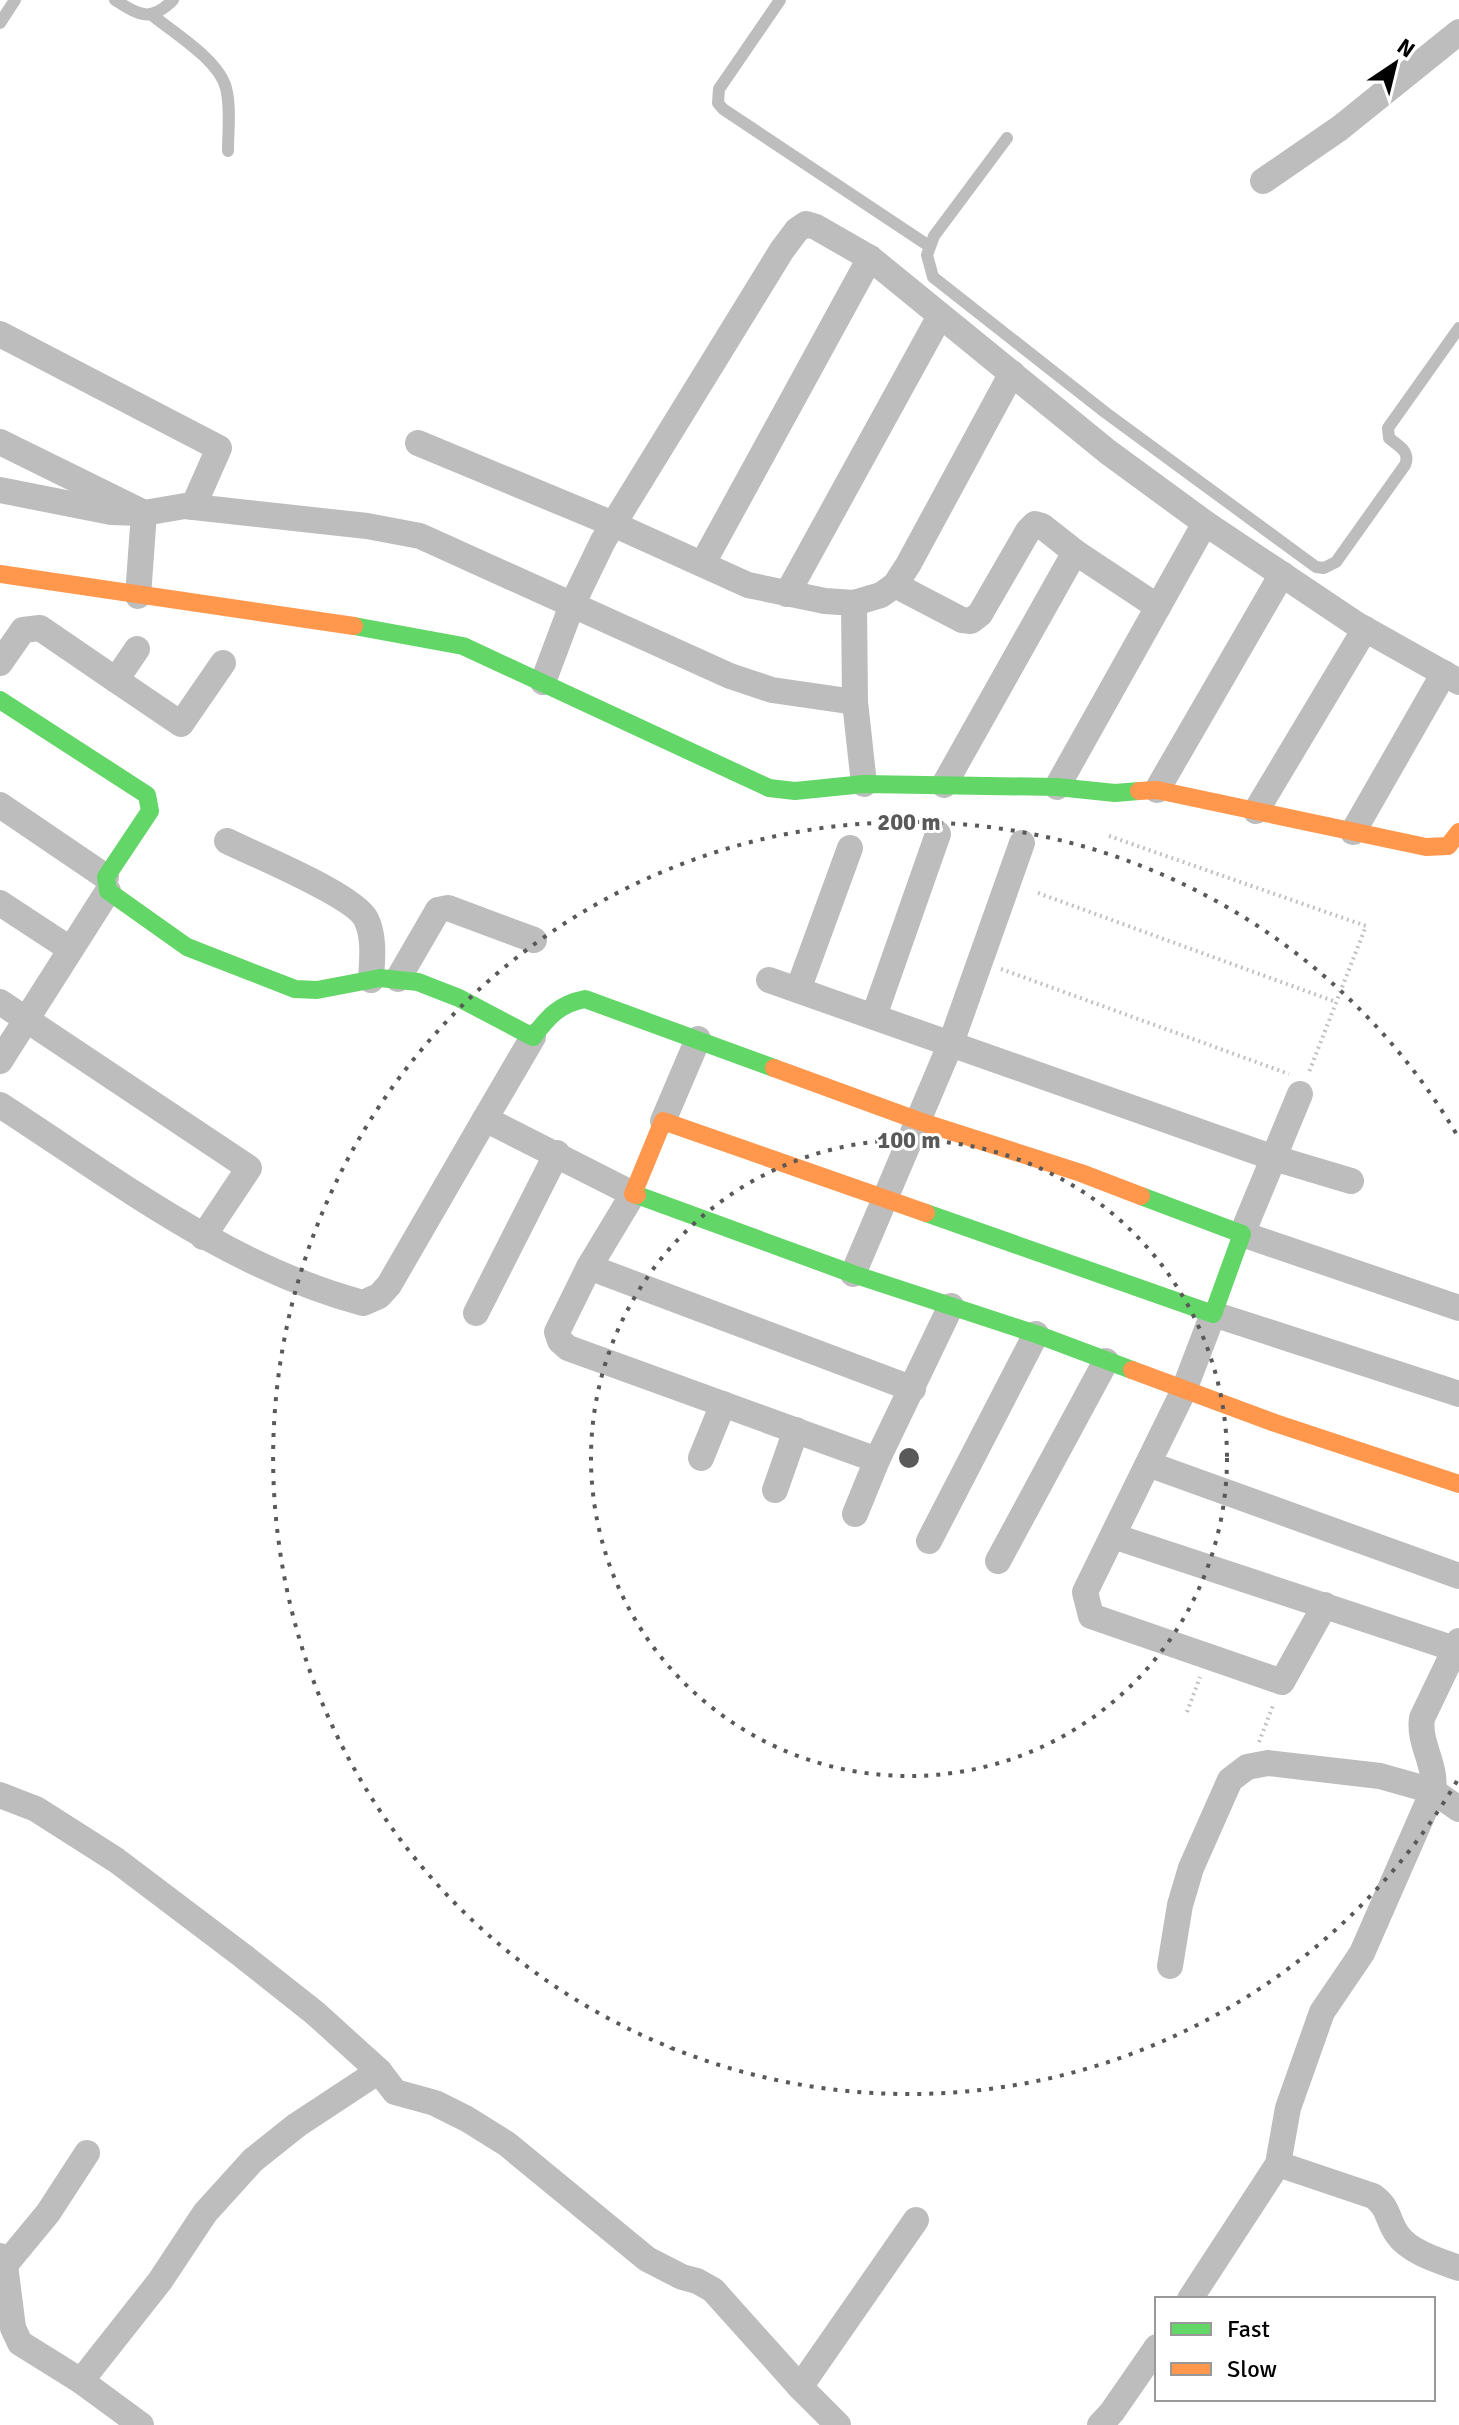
<svg xmlns="http://www.w3.org/2000/svg" width="1459" height="2425" font-family="Signika,sans-serif">
<style>
.lines{fill:none;stroke-linecap:round;stroke-linejoin:round}
.path{stroke:#c2c2c2;stroke-width:4;stroke-dasharray:2 4;stroke-linecap:butt}
.lane{stroke:#bdbdbd;stroke-width:12}
.street{stroke:#bdbdbd;stroke-width:26}
.fast{stroke:#63d668;stroke-width:18}
.slow{stroke:#ff974d;stroke-width:18}
.ring{fill:none;stroke:#595959;stroke-width:4;stroke-dasharray:4 8}
.centre{fill:#595959;stroke:#fff;stroke-width:4}
.ring-label{font-size:24px;text-anchor:middle;font-weight:bold;fill:#595959;stroke:#fff;stroke-width:6;stroke-linejoin:round;paint-order:stroke}
</style>
<rect width="100%" height="100%" fill="#fff"/>
<g class="lines">
<!-- path -->
<g class="path">
<polyline points="1109,836 1366,926 1309,1072"/>
<polyline points="1038,893 1336,1002"/>
<polyline points="1001,969 1289,1074"/>
<polyline points="1187,1712 1200,1677"/>
<polyline points="1259,1742 1274,1703"/>
</g>
<!-- lane -->
<g class="lane">
<path d="M115 0C139 15 150 23 173 0"/>
<polyline points="780,0 719,89 718,103 723,109 929,246"/>
<path d="M152 15C174 33 219 60 226 88 231 107 228 131 228 151"/>
<polyline points="0,23 15,0"/>
<path d="M1007 138 934 236 927 255 933 277 1106 413 1316 567 1324 568 1336 562 1405 465C1411 451 1398 446 1389 438L1388 428 1459 328"/>
</g>
<!-- street -->
<g class="street">
<polyline points="1263,181 1340,128 1459,32"/>
<polyline points="0,334 219,448 193,507"/>
<polyline points="0,442 144,513 138,596"/>
<polyline points="418,443 613,524 748,585 825,601 854,603 881,595 895,585 908,565 1012,373"/>
<polyline points="0,490 111,512 144,513 185,506 367,526 420,536 730,676 772,690 855,702"/>
<polyline points="703,563 870,258"/>
<polyline points="895,585 962,620 971,621 980,614 1028,531 1035,524 1042,526 1075,552 1158,607"/>
<polyline points="787,594 940,316"/>
<polyline points="854,603 855,702 864,784"/>
<polyline points="0,663 23,630 40,628 116,680 137,649"/>
<polyline points="116,680 181,724 223,663"/>
<polyline points="543,682 572,605 603,541 782,250 797,230 806,224 816,227 870,258 1108,452 1205,523 1356,624 1459,682"/>
<polyline points="944,785 1075,552"/>
<polyline points="1057,787 1205,523"/>
<polyline points="1157,790 1282,574"/>
<polyline points="0,805 106,877"/>
<polyline points="1256,811 1365,629"/>
<polyline points="1353,832 1444,673"/>
<path d="M227 841C255 855 354 895 366 919 375 937 372 960 371 980"/>
<polyline points="0,903 70,949"/>
<polyline points="398,979 438,910 448,908 534,940"/>
<polyline points="769,980 1274,1158 1351,1181"/>
<polyline points="798,990 850,848"/>
<polyline points="0,1002 249,1168 203,1237"/>
<polyline points="874,1016 938,834"/>
<polyline points="0,1061 108,891"/>
<polyline points="1300,1094 1242,1234 1459,1308"/>
<path d="M0 1105C116 1180 228 1267 363 1303L379 1296 389 1285 485 1119 633 1194 589 1267 557 1332 560 1341 568 1348 877 1460"/>
<polyline points="485,1119 533,1037"/>
<polyline points="663,1121 698,1039"/>
<polyline points="589,1267 913,1389"/>
<polyline points="853,1274 951,1043 1022,843"/>
<polyline points="476,1313 557,1153"/>
<polyline points="701,1458 723,1404"/>
<polyline points="1148,1464 1459,1576"/>
<polyline points="775,1490 796,1430"/>
<polyline points="855,1514 877,1460 951,1306"/>
<polyline points="1113,1536 1455,1649"/>
<polyline points="929,1541 1036,1334"/>
<polyline points="998,1561 1106,1361"/>
<polyline points="1325,1605 1282,1682 1091,1616 1085,1592 1184,1390 1213,1314 1459,1394"/>
<polyline points="0,1795 36,1809 116,1860 243,1956 315,2013 379,2071 395,2092 435,2103 467,2119 507,2144 647,2259 682,2277 697,2281 713,2290 800,2387 838,2425"/>
<polyline points="1170,1966 1180,1905 1191,1868 1230,1780 1247,1767 1268,1763 1380,1776 1433,1791 1459,1809"/>
<path d="M1278 2164 1373 2196C1390 2208 1386 2218 1397 2234 1409 2252 1439 2261 1459 2268"/>
<polyline points="0,2256 5,2265 13,2328 20,2343 81,2381 141,2425"/>
<polyline points="0,2276 5,2265 48,2213 87,2153"/>
<path d="M1190 2299 1278 2164 1288 2108 1322 2012 1362 1953 1433 1791C1437 1765 1418 1743 1422 1718L1459 1641"/>
<polyline points="81,2381 160,2281 205,2213 253,2160 297,2125 379,2071"/>
<polyline points="800,2387 916,2220"/>
<polyline points="1100,2425 1112,2412 1157,2347"/>
</g>
<!-- fast -->
<g class="fast">
<polyline points="354,626 463,646 769,788 795,791 864,784 1057,787 1115,793 1139,791"/>
<path d="M0 700 147 795 150 811 106 877 108 891 187 947 295 989 317 990 380 978 418 982 459 998 533 1037C548 1017 559 1004 585 999L774 1068"/>
<polyline points="637,1195 853,1274 1036,1334 1132,1370"/>
<polyline points="926,1213 1213,1314 1242,1234 1141,1196"/>
</g>
<!-- slow -->
<g class="slow">
<polyline points="0,574 354,626"/>
<polyline points="1139,791 1157,790 1426,847 1448,846 1459,832"/>
<polyline points="774,1068 919,1121 1081,1173 1141,1196"/>
<polyline points="637,1195 633,1194 663,1121 926,1213"/>
<polyline points="1132,1370 1275,1423 1459,1484"/>
</g>
</g>
<!-- distance rings -->
<g class="ring">
<circle cx="909" cy="1458" r="318"/>
<path d="M1457 1781A636 636 0 1 1 1457 1135"/>
</g>
<circle cx="909" cy="1458" r="12" class="centre"/>
<g class="ring-label">
<text x="909" y="830">200 m</text>
<text x="909" y="1148">100 m</text>
</g>
<!-- legend -->
<rect x="1155" y="2297" width="280" height="104" fill="#ffffff" stroke="#999999" stroke-width="2"/>
<rect x="1171" y="2323" width="40" height="12" fill="#63d668" stroke="#999999" stroke-width="2"/>
<text x="1227" y="2337" font-size="24" fill="#000000">Fast</text>
<rect x="1171" y="2363" width="40" height="12" fill="#ff974d" stroke="#999999" stroke-width="2"/>
<text x="1227" y="2377" font-size="24" fill="#000000">Slow</text>
<!-- north arrow -->
<g transform="translate(1395 64) rotate(35)" stroke="#ffffff" stroke-width="6" paint-order="stroke">
<path d="M0-6L14 30L0 20L-14 30Z" fill="#000000"/>
<text y="-12" font-size="22" font-weight="bold" text-anchor="middle" fill="#000000">N</text>
</g>
</svg>
